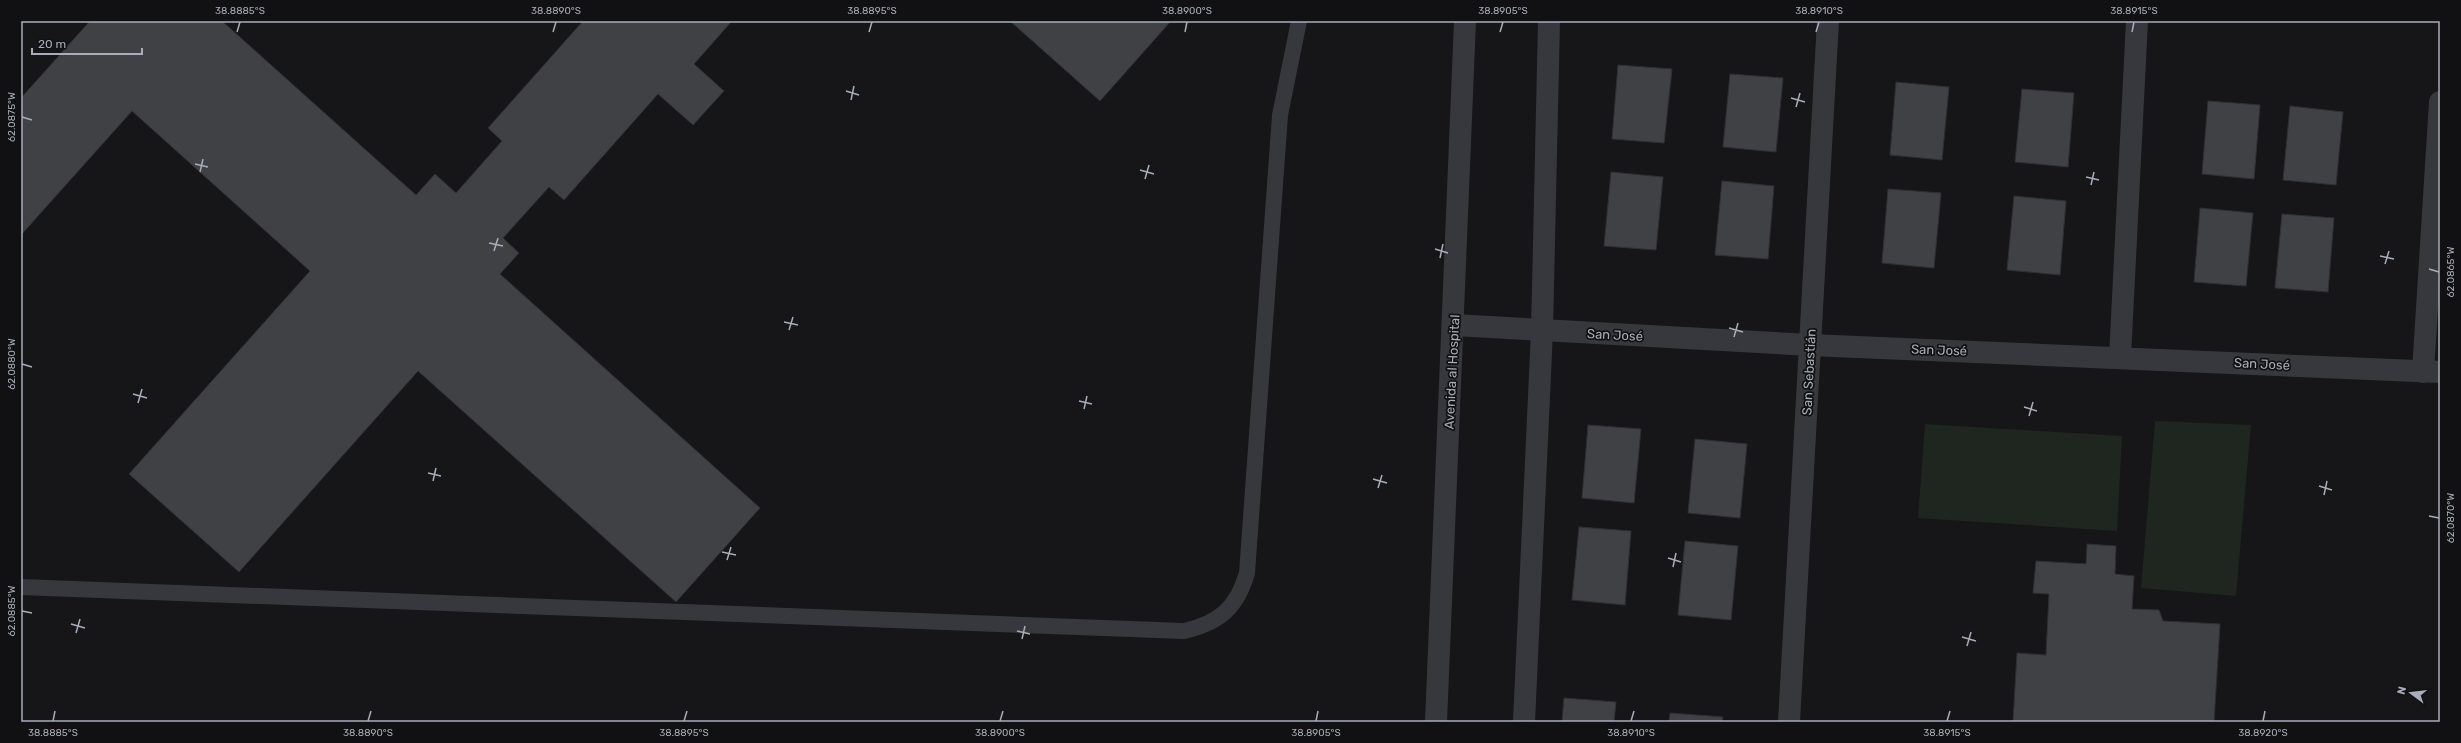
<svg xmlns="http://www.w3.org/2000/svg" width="2461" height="743" font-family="Rubik,sans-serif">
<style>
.green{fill:#1e261f}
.building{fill:#404145;stroke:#303034}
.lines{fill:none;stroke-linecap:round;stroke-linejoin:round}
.service{stroke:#37383d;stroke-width:16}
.minor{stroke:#37383d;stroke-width:22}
.ticks{fill:none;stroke:#a8adb8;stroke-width:1.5}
.labels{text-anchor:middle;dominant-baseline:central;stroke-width:3.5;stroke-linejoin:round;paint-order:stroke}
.street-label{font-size:13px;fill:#a8adb8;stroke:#111113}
.neatline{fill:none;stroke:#a8adb8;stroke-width:1.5}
.ticks-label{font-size:10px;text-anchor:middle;fill:#a8adb8}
</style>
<rect width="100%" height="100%" fill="#161618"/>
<!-- green -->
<g class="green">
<polygon points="2155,421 2251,425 2236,596 2141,588"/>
<polygon points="1925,424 2122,436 2117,531 1918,518"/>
</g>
<!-- building -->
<g class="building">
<polygon points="90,21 222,21 416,195 435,174 456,193 502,141 488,128 583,21 732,21 694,64 724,91 693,125 658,94 564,200 549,187 503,238 519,253 500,274 760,508 676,602 418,371 239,572 129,474 310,271 132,111 21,235 21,98"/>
<polygon points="1010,21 1171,21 1100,101"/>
<polygon points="1618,65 1672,69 1664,143 1612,139"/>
<polygon points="1730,74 1783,78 1776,152 1723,147"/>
<polygon points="1896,82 1949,87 1942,160 1890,155"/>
<polygon points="2022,89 2074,93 2068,167 2015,162"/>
<polygon points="2208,101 2260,105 2254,179 2202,174"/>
<polygon points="2290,106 2343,112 2336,185 2283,180"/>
<polygon points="1611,172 1663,177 1656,250 1604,246"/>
<polygon points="1722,181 1774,186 1768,259 1715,255"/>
<polygon points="1888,189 1941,193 1934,268 1882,263"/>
<polygon points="2014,196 2066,201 2060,275 2007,270"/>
<polygon points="2200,208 2253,213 2246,286 2194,282"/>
<polygon points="2282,214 2334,218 2328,292 2275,288"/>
<polygon points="1588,425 1641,429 1634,503 1582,498"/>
<polygon points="1695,439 1747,444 1740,518 1688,513"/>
<polygon points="1579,527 1631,531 1625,605 1572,600"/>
<polygon points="1685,541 1738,546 1731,620 1678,615"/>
<polygon points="2087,544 2116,546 2115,574 2134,576 2132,609 2159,610 2163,621 2220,624 2214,722 2013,722 2017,653 2046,655 2049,594 2033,593 2036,561 2086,564"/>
<polygon points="1564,698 1616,702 1614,722 1562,722"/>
<polygon points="1670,713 1723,717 1722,722 1669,722"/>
</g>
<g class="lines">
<!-- service -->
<path class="service" d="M21 587 1184 631C1219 623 1237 608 1247 573L1280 115 1299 21"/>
<!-- minor -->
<g class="minor">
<polyline points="1454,325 1810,345 2440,372"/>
<polyline points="2120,357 2137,21"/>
<polyline points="2423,372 2440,102"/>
<polyline points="1436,722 1465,21"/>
<polyline points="1524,722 1542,331 1549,21"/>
<polyline points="1789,722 1828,21"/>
</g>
</g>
<!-- ticks -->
<path class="ticks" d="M237 32 240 22M553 32 556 22M869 32 872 22M1185 32 1187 22M1500 32 1503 22M1816 32 1819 22M2132 32 2134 22M846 91 859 95M1791 98 1805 102M851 100 854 86M1796 107 1800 93M22 117 32 120M195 164 208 167M1140 170 1154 174M200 172 203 159M2086 177 2099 180M1145 179 1149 165M2091 185 2094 172M489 243 503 246M1435 249 1448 253M494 251 498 238M2380 256 2394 259M1440 258 1443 244M2385 264 2389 251M2429 269 2439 272M784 322 798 325M1729 328 1743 332M789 330 793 317M1734 337 1738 323M22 364 32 367M133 394 147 398M1079 401 1092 404M138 403 142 389M2024 407 2037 411M1084 409 1087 396M2029 416 2033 402M428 473 441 476M1373 479 1387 483M433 481 436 468M2319 486 2332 490M1378 488 1382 475M2324 495 2327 481M2429 516 2439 518M722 552 736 555M1668 558 1681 562M727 560 731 547M1673 567 1676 553M22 611 32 613M71 624 85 628M1017 631 1030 634M76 633 80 619M1962 637 1976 641M1022 639 1025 626M1967 646 1971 632M53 721 55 711M368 721 371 711M684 721 687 711M1000 721 1003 711M1316 721 1318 711M1631 721 1634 711M1947 721 1950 711M2263 721 2265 711"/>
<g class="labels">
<!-- street labels -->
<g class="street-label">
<text transform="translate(1615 335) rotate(3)">San José</text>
<text transform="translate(1939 350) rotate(2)">San José</text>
<text transform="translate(2262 364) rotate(3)">San José</text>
<text transform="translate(1452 372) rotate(-87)">Avenida al Hospital</text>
<text transform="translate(1809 372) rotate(-87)">San Sebastián</text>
</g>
</g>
<!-- border -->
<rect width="2461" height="743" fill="none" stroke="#111113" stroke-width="44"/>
<!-- north arrow -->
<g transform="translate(2411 693) rotate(285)" stroke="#111113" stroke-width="3" paint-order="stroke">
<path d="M0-3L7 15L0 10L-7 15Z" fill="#a8adb8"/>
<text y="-6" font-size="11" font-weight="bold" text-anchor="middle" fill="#a8adb8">N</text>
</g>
<!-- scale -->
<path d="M32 48v6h110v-6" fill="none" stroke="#a8adb8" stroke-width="2"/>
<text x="38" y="48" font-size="12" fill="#a8adb8" stroke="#111113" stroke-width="3" paint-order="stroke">20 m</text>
<rect x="22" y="22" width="2417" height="699" class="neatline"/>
<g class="ticks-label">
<text x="240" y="14">38.8885°S</text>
<text x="556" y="14">38.8890°S</text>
<text x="872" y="14">38.8895°S</text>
<text x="1187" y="14">38.8900°S</text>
<text x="1503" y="14">38.8905°S</text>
<text x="1819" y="14">38.8910°S</text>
<text x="2134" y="14">38.8915°S</text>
<text transform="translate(11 117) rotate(-90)" y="4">62.0875°W</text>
<text transform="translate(2450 272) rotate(-90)" y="4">62.0865°W</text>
<text transform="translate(11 364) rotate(-90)" y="4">62.0880°W</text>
<text transform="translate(2450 518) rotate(-90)" y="4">62.0870°W</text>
<text transform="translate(11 611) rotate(-90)" y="4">62.0885°W</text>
<text x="53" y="736">38.8885°S</text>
<text x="368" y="736">38.8890°S</text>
<text x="684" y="736">38.8895°S</text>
<text x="1000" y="736">38.8900°S</text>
<text x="1316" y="736">38.8905°S</text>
<text x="1631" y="736">38.8910°S</text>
<text x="1947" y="736">38.8915°S</text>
<text x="2263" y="736">38.8920°S</text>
</g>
</svg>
